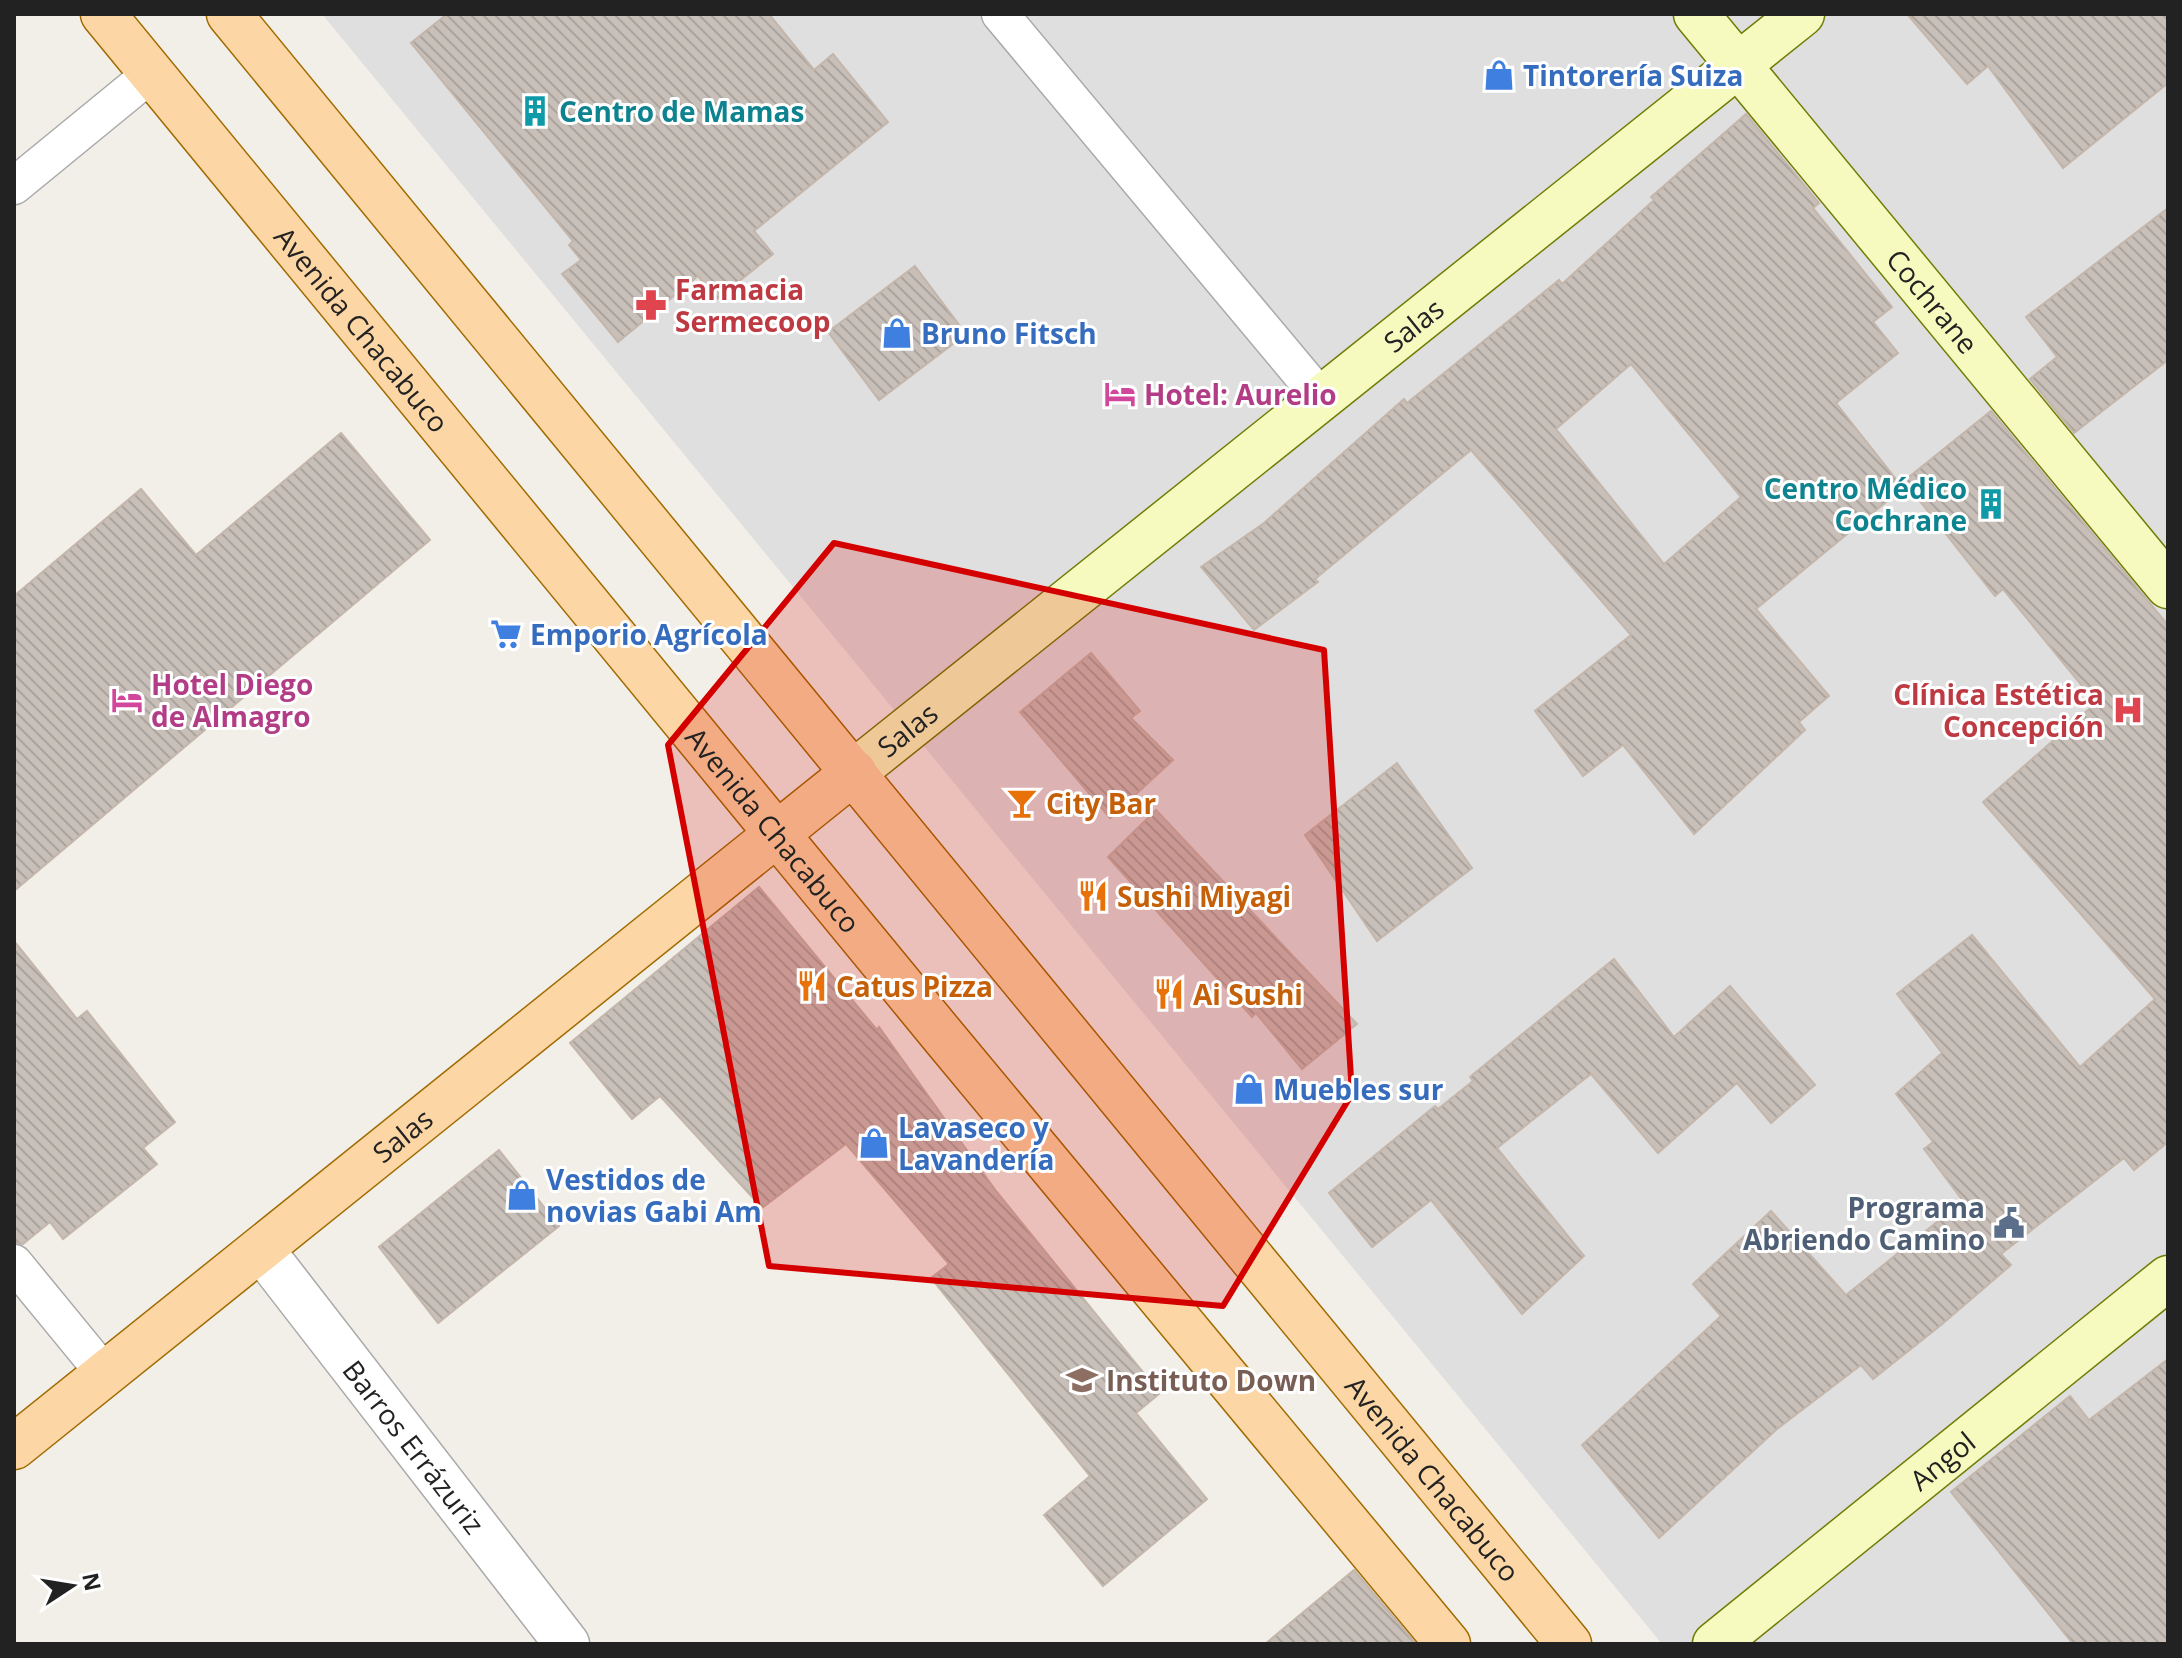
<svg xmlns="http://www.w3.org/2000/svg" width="2182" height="1658" font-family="'Open Sans',sans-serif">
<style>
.residential{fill:#e0dfdf}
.building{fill:url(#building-back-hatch);stroke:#c4b6ab;stroke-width:2;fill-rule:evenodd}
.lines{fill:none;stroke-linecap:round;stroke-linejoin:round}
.lane-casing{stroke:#a9a9a9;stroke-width:39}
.street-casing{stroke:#a9a9a9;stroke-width:47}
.secondary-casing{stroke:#707d05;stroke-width:47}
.primary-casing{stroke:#a06b00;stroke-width:47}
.lane{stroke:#fff;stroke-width:36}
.street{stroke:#fff;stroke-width:44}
.secondary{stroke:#f7fabf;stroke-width:44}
.primary{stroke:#fcd6a4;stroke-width:44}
.marked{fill:#d40000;fill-opacity:0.2;stroke:#d40000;stroke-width:6;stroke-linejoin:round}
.labels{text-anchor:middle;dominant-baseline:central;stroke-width:6;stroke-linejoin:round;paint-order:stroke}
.shop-label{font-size:28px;font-weight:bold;fill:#366cbe;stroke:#fff;text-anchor:start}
.culture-label{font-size:28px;font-weight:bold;fill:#0d838f;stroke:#fff;text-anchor:start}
.health-label{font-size:28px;font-weight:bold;fill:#be3a42;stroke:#fff;text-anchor:start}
.street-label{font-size:28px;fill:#222;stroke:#fff}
.hotel-label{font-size:28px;font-weight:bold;fill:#b23c85;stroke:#fff;text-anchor:start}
.food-label{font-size:28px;font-weight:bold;fill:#c56008;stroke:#fff;text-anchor:start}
.service-label{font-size:28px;font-weight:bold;fill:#4e5e75;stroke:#fff;text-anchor:end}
.education-label{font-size:28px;font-weight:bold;fill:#785e54;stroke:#fff;text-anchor:start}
</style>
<defs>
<pattern id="building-back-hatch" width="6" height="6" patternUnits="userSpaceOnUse" patternTransform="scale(2)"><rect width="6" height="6" fill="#c7bfb8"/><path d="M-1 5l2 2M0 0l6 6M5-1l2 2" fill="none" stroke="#aba49e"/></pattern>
</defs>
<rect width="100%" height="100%" fill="#f2efe9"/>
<!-- residential -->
<polygon class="residential" points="322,14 2168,14 2168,1644 1662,1644"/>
<!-- building -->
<g class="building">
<polygon points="447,14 769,14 814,70 833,54 888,122 754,231 773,254 717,299 698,276 618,342 562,274 581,260 569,245 573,241 411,43"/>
<polygon points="1907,14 2168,14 2168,83 2063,168 1988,66 1967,84"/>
<path d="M1746 114 1819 203 1813 208 1892 307 1873 322 1898 353 1836 403 1903 488 1756 609 1829 696 1799 722 1805 730 1694 834 1623 745 1583 776 1535 711 1631 635 1471 450 1315 579 1318 582 1254 630 1201 567 1264 523 1404 399 1407 403 1559 280 1562 284 1654 200 1651 197ZM1631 364 1741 497 1664 564 1556 429Z"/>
<polygon points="2168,208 2168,360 2074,433 2030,379 2057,357 2026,317"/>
<polygon points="915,266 966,334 879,400 828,332"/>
<polygon points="1991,411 2168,625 2168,1142 2134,1170 2124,1158 2001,1254 2011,1265 1941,1325 1873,1379 1861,1365 1777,1429 1659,1538 1582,1445 1721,1316 1693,1284 1771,1211 1846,1295 1963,1201 1924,1149 1933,1142 1896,1094 1942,1053 1897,994 1972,935 2080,1067 2155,999 1983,802 2096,703 2003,589 1995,596 1904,481"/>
<polygon points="341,433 430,540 14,891 14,596 141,489 196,555"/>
<polygon points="1091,653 1140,711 1131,718 1173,760 1110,818 1020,712"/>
<polygon points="1397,763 1472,868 1377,941 1305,835"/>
<polygon points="1156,810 1357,1024 1302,1069 1256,1013 1252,1017 1108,857"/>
<polygon points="759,887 877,1030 879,1027 996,1191 1160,1393 1136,1413 1207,1499 1103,1586 1044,1515 1090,1476 931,1278 949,1264 846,1144 762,1208 660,1096 632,1119 570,1043"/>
<polygon points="14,941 77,1019 87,1011 175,1122 143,1148 157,1164 63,1239 50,1222 23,1244 14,1243"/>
<polygon points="1614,959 1674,1037 1730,986 1815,1085 1771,1123 1737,1083 1658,1153 1591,1074 1497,1148 1584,1256 1522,1314 1431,1200 1372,1247 1329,1193 1435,1106 1438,1109 1473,1081 1470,1077"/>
<polygon points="499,1150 559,1226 438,1323 379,1247"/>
<polygon points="2168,1359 2168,1644 2073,1644 1951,1492 2070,1396 2089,1420"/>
<polygon points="1354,1570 1416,1644 1265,1644"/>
</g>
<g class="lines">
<defs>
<g id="lane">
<polyline points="1000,14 1322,399"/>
<polyline points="14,186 152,73"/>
<polyline points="14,1263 105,1374"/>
</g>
<g id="street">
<path id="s1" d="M261 1249 567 1644"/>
</g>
<g id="secondary">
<path id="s2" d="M1696 14 2168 586"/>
<path id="s3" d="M854 772 1802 14"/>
<path id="s4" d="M1715 1644 2168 1278"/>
</g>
<g id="primary">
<path id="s5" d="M103 14 943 1036 1448 1644"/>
<path id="s6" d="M229 14 1569 1644"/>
<path id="s7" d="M14 1447 854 772"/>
</g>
</defs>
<!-- lane casing -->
<use href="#lane" class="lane-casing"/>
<!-- street casing -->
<use href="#street" class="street-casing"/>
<!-- secondary casing -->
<use href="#secondary" class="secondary-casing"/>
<!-- primary casing -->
<use href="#primary" class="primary-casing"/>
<!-- lane -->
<use href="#lane" class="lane"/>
<!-- street -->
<use href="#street" class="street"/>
<!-- secondary -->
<use href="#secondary" class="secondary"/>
<!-- primary -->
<use href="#primary" class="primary"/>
</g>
<!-- marked area -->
<path class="marked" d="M834 543 1324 650 1352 1094 1223 1306 769 1266 668 745Z"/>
<!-- icons -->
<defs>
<symbol id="shop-bare" viewBox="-9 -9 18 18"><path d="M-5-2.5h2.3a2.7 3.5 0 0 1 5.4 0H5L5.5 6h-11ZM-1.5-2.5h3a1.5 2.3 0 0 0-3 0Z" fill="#3f7fe0" stroke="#fff" stroke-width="2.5" paint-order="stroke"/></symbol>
<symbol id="building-bare" viewBox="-9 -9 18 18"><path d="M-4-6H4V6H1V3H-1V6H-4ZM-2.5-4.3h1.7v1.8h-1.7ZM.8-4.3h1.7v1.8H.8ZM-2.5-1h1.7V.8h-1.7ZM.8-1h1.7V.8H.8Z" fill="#0f9aa8" stroke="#fff" stroke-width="2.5" paint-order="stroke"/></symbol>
<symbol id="pharmacy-bare" viewBox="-9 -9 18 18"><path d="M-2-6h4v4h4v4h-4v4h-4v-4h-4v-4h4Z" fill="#e0444e" stroke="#fff" stroke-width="2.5" paint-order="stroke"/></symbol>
<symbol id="hotel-bare" viewBox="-9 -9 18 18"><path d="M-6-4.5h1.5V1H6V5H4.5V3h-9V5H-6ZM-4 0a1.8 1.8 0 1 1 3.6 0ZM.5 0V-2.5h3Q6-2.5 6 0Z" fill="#d1479c" stroke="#fff" stroke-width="2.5" paint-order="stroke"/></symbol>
<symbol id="supermarket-bare" viewBox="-9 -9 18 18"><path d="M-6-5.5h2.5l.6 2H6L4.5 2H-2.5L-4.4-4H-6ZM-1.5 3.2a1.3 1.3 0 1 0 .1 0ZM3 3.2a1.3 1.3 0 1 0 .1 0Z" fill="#3f7fe0" stroke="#fff" stroke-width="2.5" paint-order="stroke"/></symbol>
<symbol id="hospital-bare" viewBox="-9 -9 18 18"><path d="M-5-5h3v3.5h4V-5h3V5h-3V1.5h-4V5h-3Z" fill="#e0444e" stroke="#fff" stroke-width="2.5" paint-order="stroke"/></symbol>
<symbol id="bar-bare" viewBox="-9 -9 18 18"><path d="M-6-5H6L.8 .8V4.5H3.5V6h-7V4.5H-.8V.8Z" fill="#e8710a" stroke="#fff" stroke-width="2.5" paint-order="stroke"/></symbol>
<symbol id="restaurant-bare" viewBox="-9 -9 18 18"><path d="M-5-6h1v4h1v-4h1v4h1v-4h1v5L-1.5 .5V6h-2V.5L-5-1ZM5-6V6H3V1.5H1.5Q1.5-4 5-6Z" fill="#e8710a" stroke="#fff" stroke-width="2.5" paint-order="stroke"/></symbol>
<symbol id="civic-bare" viewBox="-9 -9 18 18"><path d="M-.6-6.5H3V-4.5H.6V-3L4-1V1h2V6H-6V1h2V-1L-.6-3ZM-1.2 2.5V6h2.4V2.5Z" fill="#5c6f8a" stroke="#fff" stroke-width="2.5" paint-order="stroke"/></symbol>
<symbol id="school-bare" viewBox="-9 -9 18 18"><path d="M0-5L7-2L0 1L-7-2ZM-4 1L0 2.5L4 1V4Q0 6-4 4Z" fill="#8d6e63" stroke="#fff" stroke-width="2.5" paint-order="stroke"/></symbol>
</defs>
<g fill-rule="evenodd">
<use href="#shop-bare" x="1477" y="53" width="44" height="44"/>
<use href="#building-bare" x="513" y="89" width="44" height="44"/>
<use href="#pharmacy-bare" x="629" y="283" width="44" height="44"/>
<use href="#shop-bare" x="875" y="311" width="44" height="44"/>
<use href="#hotel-bare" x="1098" y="372" width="44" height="44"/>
<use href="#building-bare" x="1969" y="482" width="44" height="44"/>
<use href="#supermarket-bare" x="484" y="612" width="44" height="44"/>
<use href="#hotel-bare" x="105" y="678" width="44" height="44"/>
<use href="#hospital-bare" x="2106" y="688" width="44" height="44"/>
<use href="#bar-bare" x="1000" y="781" width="44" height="44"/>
<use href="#restaurant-bare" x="1071" y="874" width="44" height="44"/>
<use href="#restaurant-bare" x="790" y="964" width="44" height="44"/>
<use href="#restaurant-bare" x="1147" y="972" width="44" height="44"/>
<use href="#shop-bare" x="1227" y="1067" width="44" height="44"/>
<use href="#shop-bare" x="852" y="1121" width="44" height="44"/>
<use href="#shop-bare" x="500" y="1173" width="44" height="44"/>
<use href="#civic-bare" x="1987" y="1201" width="44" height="44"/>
<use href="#school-bare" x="1060" y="1358" width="44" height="44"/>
</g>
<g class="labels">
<!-- shop labels -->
<g class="shop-label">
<text x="1523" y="75">Tintorería Suiza</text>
<text x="921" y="333">Bruno Fitsch</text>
<text x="530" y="634">Emporio Agrícola</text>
<text x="1273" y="1089">Muebles sur</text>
<text x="898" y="1127">Lavaseco y<tspan x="898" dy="32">Lavandería</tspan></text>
<text x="546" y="1179">Vestidos de<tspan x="546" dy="32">novias Gabi Am</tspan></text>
</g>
<!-- culture labels -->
<g class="culture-label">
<text x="559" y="111">Centro de Mamas</text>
<text x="1967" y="488" text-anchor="end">Centro Médico<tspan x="1967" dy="32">Cochrane</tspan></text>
</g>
<!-- health labels -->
<g class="health-label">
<text x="675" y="289">Farmacia<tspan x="675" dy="32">Sermecoop</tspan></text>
<text x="2104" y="694" text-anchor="end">Clínica Estética<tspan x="2104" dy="32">Concepción</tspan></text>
</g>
<!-- street labels -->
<g class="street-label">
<text stroke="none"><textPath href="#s2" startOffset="372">Cochrane</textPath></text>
<text stroke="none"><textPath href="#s3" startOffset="716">Salas</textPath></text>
<text stroke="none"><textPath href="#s5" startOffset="408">Avenida Chacabuco</textPath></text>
<text stroke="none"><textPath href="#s3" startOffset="68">Salas</textPath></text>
<text stroke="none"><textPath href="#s5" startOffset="1056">Avenida Chacabuco</textPath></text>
<text stroke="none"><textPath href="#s7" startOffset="498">Salas</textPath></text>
<text stroke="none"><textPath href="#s1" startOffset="250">Barros Errázuriz</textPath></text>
<text stroke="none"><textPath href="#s4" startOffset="292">Angol</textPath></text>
<text stroke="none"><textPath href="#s6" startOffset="1896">Avenida Chacabuco</textPath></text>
</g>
<!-- hotel labels -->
<g class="hotel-label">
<text x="1144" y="394">Hotel: Aurelio</text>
<text x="151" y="684">Hotel Diego<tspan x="151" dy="32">de Almagro</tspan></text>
</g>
<!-- food labels -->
<g class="food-label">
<text x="1046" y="803">City Bar</text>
<text x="1117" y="896">Sushi Miyagi</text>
<text x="836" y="986">Catus Pizza</text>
<text x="1193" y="994">Ai Sushi</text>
</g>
<!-- service labels -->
<g class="service-label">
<text x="1985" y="1207">Programa<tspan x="1985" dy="32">Abriendo Camino</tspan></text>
</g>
<!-- education labels -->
<g class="education-label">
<text x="1106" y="1380">Instituto Down</text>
</g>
</g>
<!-- border -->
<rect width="2182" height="1658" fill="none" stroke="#222222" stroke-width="32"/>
<!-- north arrow -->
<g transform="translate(72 1586) rotate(78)" stroke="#ffffff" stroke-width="6" paint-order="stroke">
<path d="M0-6L14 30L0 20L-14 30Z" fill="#222222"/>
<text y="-12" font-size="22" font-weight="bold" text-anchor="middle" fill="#222222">N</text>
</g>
</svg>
